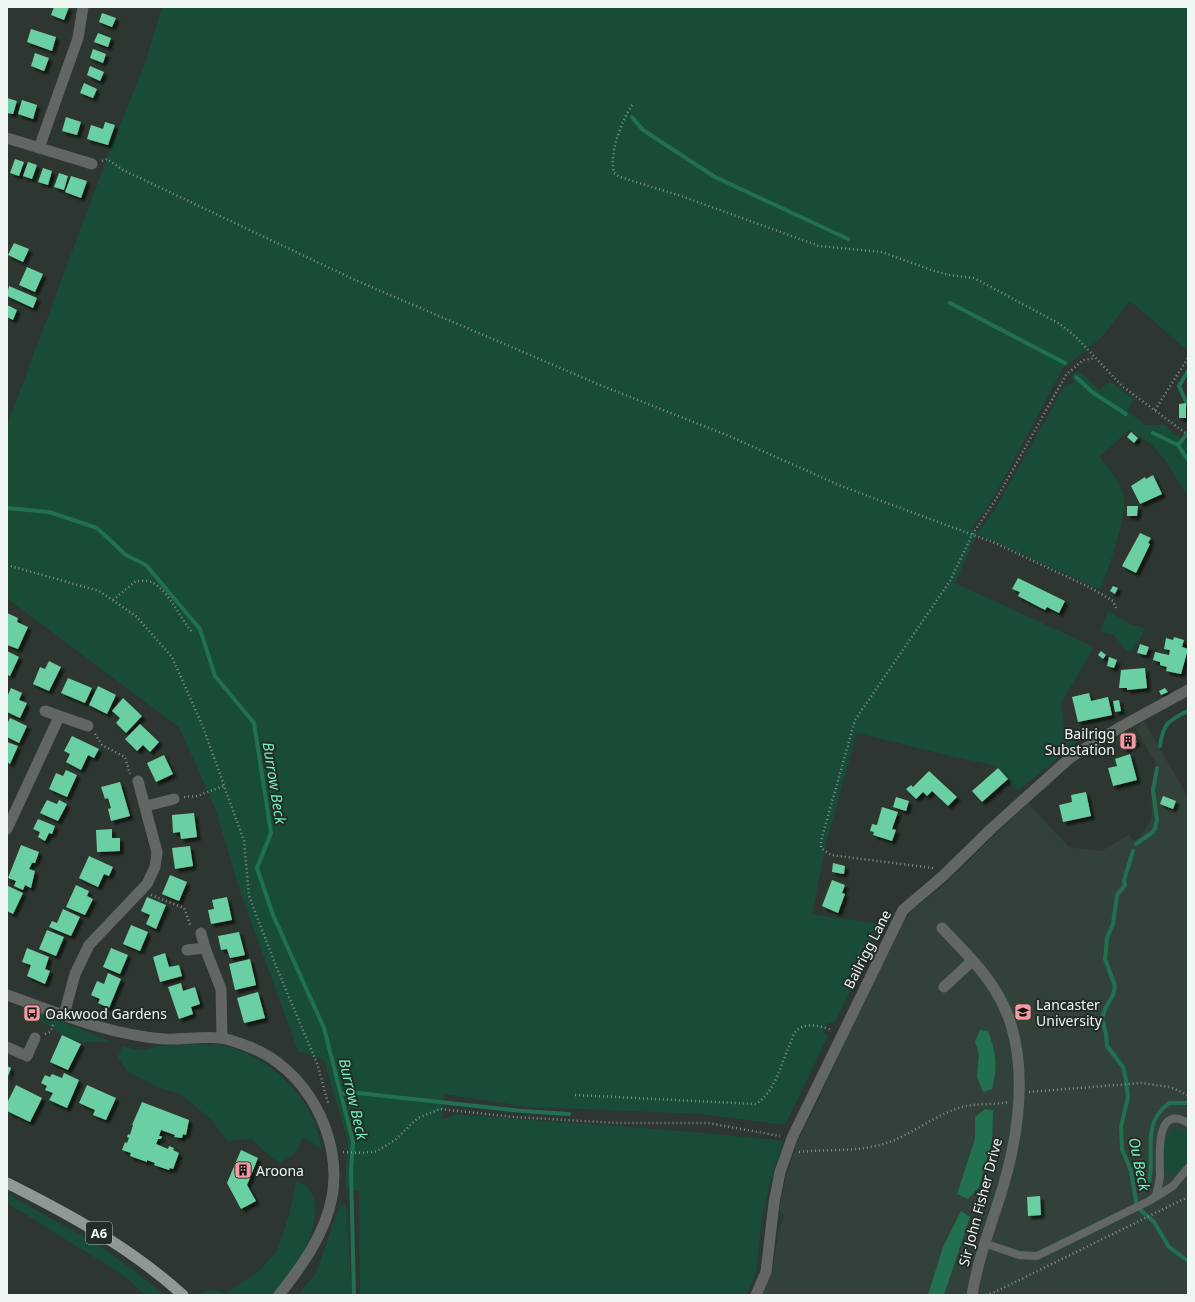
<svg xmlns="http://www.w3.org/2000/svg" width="1195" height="1302" font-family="'Noto Sans',sans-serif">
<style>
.built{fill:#32423a}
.green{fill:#184c37}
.water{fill:#217151}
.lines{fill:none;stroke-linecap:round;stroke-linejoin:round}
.stream{stroke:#217151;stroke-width:4}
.building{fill:#6bcfa2;filter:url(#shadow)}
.path{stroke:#878f8a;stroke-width:2.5;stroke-dasharray:1 3;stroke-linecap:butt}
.service{stroke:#626764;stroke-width:8}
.minor{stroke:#626764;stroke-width:11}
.tertiary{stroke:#626764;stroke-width:11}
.primary{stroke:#8f9994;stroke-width:11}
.labels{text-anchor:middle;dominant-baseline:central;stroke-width:4;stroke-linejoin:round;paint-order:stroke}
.shield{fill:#232c27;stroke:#b2b9b6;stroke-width:1}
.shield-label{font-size:13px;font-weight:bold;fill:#f0f6f3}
.poi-label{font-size:14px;fill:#f0f6f3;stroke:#232c27;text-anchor:start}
.street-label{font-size:14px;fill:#f0f6f3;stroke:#232c27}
.water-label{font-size:15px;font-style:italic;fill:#6df3b9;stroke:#232c27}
</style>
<defs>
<filter id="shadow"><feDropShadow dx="3.5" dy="3.5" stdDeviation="1" flood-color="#0009"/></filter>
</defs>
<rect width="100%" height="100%" fill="#2d3631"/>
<!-- built -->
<polygon class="built" points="1144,721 1188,797 1188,1295 762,1295 772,1272 779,1229 784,1216 779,1209 786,1177 797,1143 835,1065 851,1027 902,925 911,911 945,884 1028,803 1069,847 1101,851 1129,835 1134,841 1142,835 1150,821 1152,812 1151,787 1157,765 1135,727"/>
<!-- green -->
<g class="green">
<path d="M162 7H1188V351L1130 301 1101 338 1063 368 1003 480 988 506 971 529 977 533 994 511 1064 387 1075 382 1070 376 1079 371 1099 390 1110 381 1134 399 1127 411 1146 425H1165L1174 434 1188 443V497L1165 460 1152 445 1129 430 1099 457C1108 466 1119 481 1123 493 1129 516 1108 566 1101 590L977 534 955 583 1094 647 1061 703 1064 726 1075 744 1018 791 994 765 959 758 857 733 827 840 812 914 884 925 834 1023H827L823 1032 828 1036 785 1125 701 1114 530 1107 444 1094 442 1120 457 1114C566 1123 675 1129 783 1141L772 1176 762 1218 756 1273 746 1295H360L359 1192 345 1188 348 1142 324 1060 298 1051 240 891 215 808 179 727 7 598V426L108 155 145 63Z"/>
<polygon points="1108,611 1132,625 1145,628 1139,641 1132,651 1126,651 1114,635 1100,631"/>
<path d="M37 1013H42L114 1043C103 1041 93 1043 82 1042 67 1039 46 1026 35 1015Z"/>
<path d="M195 1044C203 1045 212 1044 220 1045 260 1052 299 1085 314 1122 318 1131 320 1140 322 1149L302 1137C298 1153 295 1156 278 1163L251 1139 227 1141 211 1119 180 1094 157 1087 127 1071 118 1057 122 1046 136 1050 147 1049 159 1046Z"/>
<polygon points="1176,1128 1188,1133 1188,1160 1176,1174 1169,1175 1165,1172 1164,1143 1171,1130"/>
<path d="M296 1181C331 1191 309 1243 298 1265 292 1276 283 1286 275 1295H203L201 1293 213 1290 226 1293 260 1270 278 1249 289 1216Z"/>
<polygon points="7,1194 97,1244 132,1269 164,1295 146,1295 120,1273 7,1203"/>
<polygon points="340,1205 346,1205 352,1295 298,1295 316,1273"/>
</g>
<!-- water -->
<g class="water">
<path d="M980 1030 988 1031C996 1052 998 1067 992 1089L983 1092 977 1077 979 1054 975 1042Z"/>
<polygon points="985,1109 993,1110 992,1142 979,1187 968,1199 957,1194 975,1139 975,1117"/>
<polygon points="961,1211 970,1217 944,1295 928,1295 943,1247"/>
</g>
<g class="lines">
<!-- stream -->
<g class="stream">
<polyline points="632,117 643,130 715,177 848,239"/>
<polyline points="950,303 1065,363"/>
<polyline points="1188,371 1179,386 1188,406"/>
<polyline points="1076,377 1092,392 1126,414"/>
<polyline points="1153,433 1178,445"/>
<polyline points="1188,433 1178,445 1188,460"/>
<polyline points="7,508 49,512 97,528 126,555 146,565 200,629 215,676 254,723 271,833 257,868 273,915 324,1028 353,1142 351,1172 354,1295"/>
<path d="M1160 746C1163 723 1169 720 1188 711"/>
<polyline points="1136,844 1153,832 1155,828 1157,820 1153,790 1157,768"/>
<polyline points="1133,851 1124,880 1125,885 1117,895 1113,924 1107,938 1105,959 1115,986 1113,995 1105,1009 1102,1019 1106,1034 1107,1046 1123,1067 1126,1080 1128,1097 1121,1127 1122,1149 1131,1171 1137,1207 1154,1222 1169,1247 1188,1261"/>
<polyline points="341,1094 358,1093 522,1111 569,1114"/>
<path d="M1147 1189C1158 1158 1138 1126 1169 1103H1188"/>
</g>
</g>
<!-- building -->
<g class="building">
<polygon points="54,7 69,7 64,20 51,15"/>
<polygon points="102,13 116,18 112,27 99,22"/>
<polygon points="31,29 56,37 52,51 27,42"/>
<polygon points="98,33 111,38 108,47 94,42"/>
<polygon points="93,49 106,54 103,63 90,58"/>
<polygon points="35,53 49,58 44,71 31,66"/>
<polygon points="90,66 104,72 100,81 87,75"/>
<polygon points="84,83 97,89 93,98 80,93"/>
<polygon points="7,98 17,101 13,114 7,113"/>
<polygon points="22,100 37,105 33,119 18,114"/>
<polygon points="66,117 81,122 77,135 62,131"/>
<polygon points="105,122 115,125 108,145 87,139 91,125 103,129"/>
<polygon points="15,159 24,162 19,176 10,173"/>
<polygon points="28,162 37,165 32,179 23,176"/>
<polygon points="43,168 52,171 48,185 38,182"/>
<polygon points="59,173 68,176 64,190 54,187"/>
<polygon points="71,176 87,181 81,198 65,192"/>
<polygon points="14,243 29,249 23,262 8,255"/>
<polygon points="27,267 43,274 35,292 19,285"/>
<polygon points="9,286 37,298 33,308 7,296"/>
<polygon points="7,305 17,310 13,320 7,317"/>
<polygon points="1186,403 1186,418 1179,418 1179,404"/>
<polygon points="1131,432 1138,438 1134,443 1127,437"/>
<polygon points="1153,475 1162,494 1140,504 1131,486 1145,477 1146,479"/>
<polygon points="1127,506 1138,506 1137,516 1127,516"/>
<polygon points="1140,533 1151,538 1148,543 1150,544 1136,573 1122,566"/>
<polygon points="1018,578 1065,601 1059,613 1047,607 1045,610 1018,596 1020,592 1012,589"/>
<polygon points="1113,586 1118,588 1115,594 1110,591"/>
<polygon points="7,613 18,618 17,622 28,627 18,649 7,645"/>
<polygon points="1174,637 1184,640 1182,647 1188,649 1181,674 1166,671 1167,667 1160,665 1160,662 1153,660 1155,652 1169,655 1170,650 1164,649 1166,638 1173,640"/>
<polygon points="1140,644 1149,647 1146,655 1137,653"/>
<polygon points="7,651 19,657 10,676 7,675"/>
<polygon points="1101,651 1106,655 1103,659 1098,655"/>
<polygon points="1109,657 1117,660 1114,668 1107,666"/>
<polygon points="49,661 61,667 49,691 33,684 40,667 45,669"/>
<polygon points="1145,668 1147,688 1127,690 1127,688 1119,688 1121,670"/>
<polygon points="68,678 92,688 85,703 61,693"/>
<polygon points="98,686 116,695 107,714 89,705"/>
<polygon points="11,688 22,693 19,700 27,703 20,718 7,712 7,697"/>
<polygon points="1165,688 1168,692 1161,695 1159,691"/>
<polygon points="1089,693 1091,701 1108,697 1112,715 1078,722 1072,697"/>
<polygon points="123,698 142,716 126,733 116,723 120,718 112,711"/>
<polygon points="1119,700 1121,711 1115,712 1113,701"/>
<polygon points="10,718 27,726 19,743 7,737 7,724"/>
<polygon points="140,724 159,742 150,752 143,745 137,751 125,739"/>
<polygon points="1131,732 1137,742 1125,750 1119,740"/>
<polygon points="72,736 99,749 94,758 88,755 81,770 66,762 70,754 64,751"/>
<polygon points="7,742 18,746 10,764 7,762"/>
<polygon points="1130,754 1137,780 1113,786 1108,768 1117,766 1115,759"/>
<polygon points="164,755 173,774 156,782 147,763"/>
<polygon points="998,768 1008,779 982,802 972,791"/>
<polygon points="66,770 77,775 67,797 49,789 56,773 63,776"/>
<polygon points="929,771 957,797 948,806 932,791 927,796 923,792 916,799 906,789 911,785 913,787"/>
<polygon points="120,782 130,816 111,821 108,809 111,808 108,798 105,799 101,787"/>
<polygon points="1086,792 1091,816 1063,822 1059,805 1072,802 1071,795"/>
<polygon points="1163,796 1176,801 1173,809 1160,804"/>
<polygon points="896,797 909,801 906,811 893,807"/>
<polygon points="47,800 57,804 59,800 67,804 58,821 40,813"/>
<polygon points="882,807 898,812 892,829 896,830 892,841 873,835 874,832 870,831 872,824 877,825"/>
<polygon points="194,813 197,837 181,839 180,832 173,833 172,815"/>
<polygon points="38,819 55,826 52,834 49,833 45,841 38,837 40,832 33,829"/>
<polygon points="112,829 112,838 120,838 120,851 97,852 96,830"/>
<polygon points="21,845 39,852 35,863 32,863 29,869 35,871 31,888 25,885 23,890 14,886 16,881 8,878"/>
<polygon points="190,846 193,866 175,869 172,848"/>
<polygon points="89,856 113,867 109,876 104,874 98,887 79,878"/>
<polygon points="833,863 845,866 844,874 832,872"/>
<polygon points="170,875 187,882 179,901 162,894"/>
<polygon points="832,880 845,885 842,893 845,894 838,913 822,906"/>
<polygon points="76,885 89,891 87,896 93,899 85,915 66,907"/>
<polygon points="8,886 23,893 13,914 7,911"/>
<polygon points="147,897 166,905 156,929 146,924 150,915 141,911"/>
<polygon points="227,897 232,920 211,924 208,910 214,909 212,900"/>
<polygon points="63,909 80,917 71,936 49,927 52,921 57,923"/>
<polygon points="131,925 148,932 140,951 123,944"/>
<polygon points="47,930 64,937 56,956 39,949"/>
<polygon points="239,932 245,955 230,958 227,949 221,950 218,936"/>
<polygon points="27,948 49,957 45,969 50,971 45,984 27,976 31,965 22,962"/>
<polygon points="111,948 128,955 120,974 103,967"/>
<polygon points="165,953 169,967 179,965 182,976 160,982 153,957"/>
<polygon points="250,959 256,985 235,990 229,964"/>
<polygon points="108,973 121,979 109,1008 98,1003 100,999 91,995 97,981 104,984"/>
<polygon points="181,983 183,991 195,987 200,1004 191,1007 193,1014 179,1019 168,987"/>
<polygon points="258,992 265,1018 244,1023 237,998"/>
<polygon points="62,1035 81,1044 68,1070 50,1062"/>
<polygon points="7,1066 11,1068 7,1079"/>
<polygon points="64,1073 79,1080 67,1108 49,1100 53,1093 45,1090 47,1086 41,1083 45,1075 50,1077 52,1074 62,1078"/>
<polygon points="16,1085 42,1098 30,1122 7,1111 7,1103"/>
<polygon points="87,1085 116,1098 106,1120 93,1115 95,1110 79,1103"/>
<polygon points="142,1102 189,1120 186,1135 183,1134 182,1138 174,1137 175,1135 161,1130 159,1136 162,1136 161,1139 158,1139 156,1144 168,1149 169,1146 174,1148 173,1150 179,1153 173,1169 170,1168 169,1170 154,1165 155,1163 147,1160 147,1162 130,1156 131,1153 122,1150 125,1142 127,1143 129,1138 127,1137 128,1134 130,1135 133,1125 132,1125"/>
<polygon points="241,1150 258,1158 247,1185 256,1201 241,1209 227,1183"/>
<polygon points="1040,1196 1041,1215 1028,1216 1027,1197"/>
</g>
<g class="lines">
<!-- path -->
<g class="path">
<path d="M632 105C621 123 609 152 614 173L620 177 684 197 819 246 882 252 931 270 949 275 974 278 1060 324 1075 336 1122 386 1188 435"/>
<polyline points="102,161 107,159 123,170 355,280 600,385 729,436 841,486 995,543 1091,588 1113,601 1116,608"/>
<polyline points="1155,410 1188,358"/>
<polyline points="7,565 99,591 136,616 172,657 203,727 244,841 249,896 276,966 318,1066 328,1103"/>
<path d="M113 600 136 581C140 581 147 580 151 582 169 590 180 619 193 633"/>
<polyline points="95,734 102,745 125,757 130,774"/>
<polyline points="184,797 197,796 224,786"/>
<polyline points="933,868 831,855 821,848 821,841 855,720 950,581 972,535 998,496 1066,375 1083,360 1095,358"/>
<polyline points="151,895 184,908 191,927"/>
<polyline points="45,1034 50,1032 54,1023"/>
<polyline points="1029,1092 1141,1083 1170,1087 1188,1095"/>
<path d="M575 1095 756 1104C775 1092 781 1064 790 1044 792 1040 793 1033 797 1030 807 1022 821 1026 832 1030"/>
<polyline points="343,1152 362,1153 377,1151 395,1140 418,1118 440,1109 514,1117 617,1123 708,1123 780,1136"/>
<path d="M799 1152C826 1149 853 1152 880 1145 911 1137 935 1113 966 1106 974 1104 1004 1104 1007 1102"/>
<polyline points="986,1295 995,1292 1188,1197"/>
</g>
<!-- service -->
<g class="service">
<path d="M1156 1195C1158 1189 1159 1183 1160 1176 1160 1160 1154 1102 1188 1123"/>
<polyline points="984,1243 1019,1255 1037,1256 1149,1201 1173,1186 1188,1168"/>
</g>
<!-- minor -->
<g class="minor">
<polyline points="7,138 92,164"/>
<polyline points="39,148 78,38 83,7"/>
<polyline points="45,711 88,726"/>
<polyline points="146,806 174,799"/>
<polyline points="7,829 59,717"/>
<path d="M942 928C960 947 981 967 995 990 1031 1046 1021 1126 1003 1187 992 1223 978 1258 972 1295"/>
<polyline points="201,933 205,948 221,989 222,1038"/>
<polyline points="187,950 205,948"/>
<polyline points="944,987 972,961"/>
<polyline points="64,1015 75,974 89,945 147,884 155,867 157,852 138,781"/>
<polyline points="7,1047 27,1056 35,1038"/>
<polyline points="756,1295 766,1272 774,1203 780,1172 792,1138 903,910 943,876 992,828 1071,757 1124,725 1188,690"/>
</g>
<!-- tertiary -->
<path class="tertiary" d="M7 995C58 1013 109 1035 164 1039 183 1040 202 1036 221 1038 230 1039 239 1043 247 1046 306 1067 343 1137 332 1197 325 1234 302 1266 279 1295"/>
<!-- primary -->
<path class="primary" d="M7 1183C69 1214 131 1248 183 1295"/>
</g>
<!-- icons -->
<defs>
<symbol id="building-square" viewBox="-11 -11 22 22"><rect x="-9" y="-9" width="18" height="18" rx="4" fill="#f49aa4" stroke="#232c27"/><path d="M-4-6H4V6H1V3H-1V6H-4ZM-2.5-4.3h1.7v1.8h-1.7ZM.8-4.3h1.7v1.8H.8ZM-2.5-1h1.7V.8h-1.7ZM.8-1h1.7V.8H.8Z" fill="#111"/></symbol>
<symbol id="university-square" viewBox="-11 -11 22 22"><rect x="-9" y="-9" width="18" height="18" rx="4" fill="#f49aa4" stroke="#232c27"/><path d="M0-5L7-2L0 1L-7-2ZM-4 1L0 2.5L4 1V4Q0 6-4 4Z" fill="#111"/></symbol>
<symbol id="bus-square" viewBox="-11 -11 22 22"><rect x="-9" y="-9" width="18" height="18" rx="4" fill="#f49aa4" stroke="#232c27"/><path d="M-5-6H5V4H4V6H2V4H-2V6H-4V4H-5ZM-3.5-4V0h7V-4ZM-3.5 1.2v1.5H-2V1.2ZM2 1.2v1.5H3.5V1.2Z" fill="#111"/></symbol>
</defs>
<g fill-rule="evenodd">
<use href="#building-square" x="1118" y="731" width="20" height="20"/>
<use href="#university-square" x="1013" y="1002" width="20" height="20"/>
<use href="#bus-square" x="22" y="1003" width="20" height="20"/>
<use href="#building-square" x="233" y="1160" width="20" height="20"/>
</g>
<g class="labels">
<!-- shield labels -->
<rect class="shield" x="86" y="1222" width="26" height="22" rx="3"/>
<g class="shield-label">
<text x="99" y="1233">A6</text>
</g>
<!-- poi labels -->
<g class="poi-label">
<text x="1115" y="733" text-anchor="end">Bailrigg<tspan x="1115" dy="16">Substation</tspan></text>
<text x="1036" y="1004">Lancaster<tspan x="1036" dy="16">University</tspan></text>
<text x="45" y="1013">Oakwood Gardens</text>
<text x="256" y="1170">Aroona</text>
</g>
<!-- street labels -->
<g class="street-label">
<text transform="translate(867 949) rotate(-63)">Bailrigg Lane</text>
<text transform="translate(980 1202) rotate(-75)">Sir John Fisher Drive</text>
</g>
<!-- water labels -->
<g class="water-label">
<text transform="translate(275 783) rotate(81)">Burrow Beck</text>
<text transform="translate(354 1099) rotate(77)">Burrow Beck</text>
<text transform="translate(1140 1164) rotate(78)">Ou Beck</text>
</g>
</g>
<!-- border -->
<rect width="1195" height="1302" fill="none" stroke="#f0f6f3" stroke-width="16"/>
</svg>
